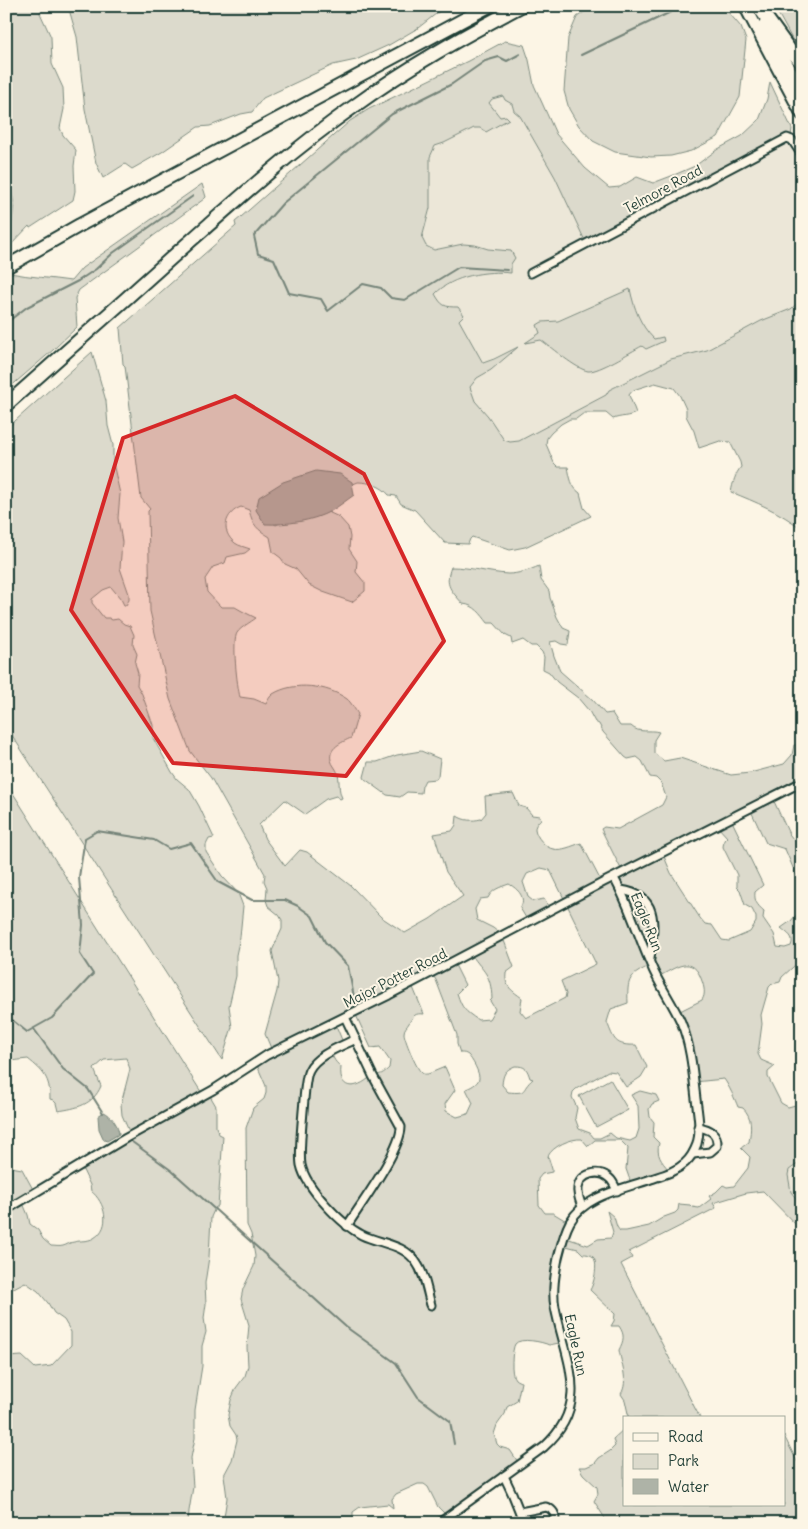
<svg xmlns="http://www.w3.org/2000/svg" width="808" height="1529" font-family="Delius,sans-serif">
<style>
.built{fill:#ece7d8;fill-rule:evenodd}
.green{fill:#dcdacc;stroke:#7e8c80;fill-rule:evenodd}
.water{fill:#aeb3a7;stroke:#758479}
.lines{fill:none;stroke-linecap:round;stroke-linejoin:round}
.stream{stroke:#758479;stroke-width:2}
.street-casing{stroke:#1f3d34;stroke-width:11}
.primary-casing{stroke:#1f3d34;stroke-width:15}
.highway-casing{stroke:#1f3d34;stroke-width:16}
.street{stroke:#fcf5e5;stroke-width:7}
.primary{stroke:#fcf5e5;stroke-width:11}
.highway{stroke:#fcf5e5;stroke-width:12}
.marked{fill:#d62828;fill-opacity:0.2;stroke:#d62828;stroke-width:4;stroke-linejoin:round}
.labels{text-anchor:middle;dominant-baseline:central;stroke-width:4;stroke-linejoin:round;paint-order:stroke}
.street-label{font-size:14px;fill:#1f3d34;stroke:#fcf5e5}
</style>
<rect width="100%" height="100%" fill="#fcf5e5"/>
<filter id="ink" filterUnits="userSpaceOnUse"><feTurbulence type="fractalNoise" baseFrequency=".02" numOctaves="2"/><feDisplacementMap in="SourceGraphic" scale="10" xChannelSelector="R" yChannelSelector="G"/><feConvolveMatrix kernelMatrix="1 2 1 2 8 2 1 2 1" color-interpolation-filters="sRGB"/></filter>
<g filter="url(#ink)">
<!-- built -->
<g class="built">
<path d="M503 96 506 100 512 104 514 111 520 116 555 177 587 243 785 139 802 142V299L791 309 761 321 707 350 671 359 609 390 606 395 519 441 510 442 504 440 488 416 475 401 470 387 477 378 491 370 516 348 483 363 459 320 464 315 458 308 448 307 440 304 435 294 441 288 465 277 489 272 510 273V251L488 249 475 245 463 244 434 250 426 246 422 238 430 208V157L435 146 444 143 474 128H480L500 117 489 103 492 99ZM630 290 634 307 646 331 654 339 646 349 642 346 632 351 580 368 541 340 527 342 541 333 542 322 558 321Z"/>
<polygon points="802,1161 802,1206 791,1192 788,1175 789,1170"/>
</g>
<!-- green -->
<g class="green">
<polygon points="6,6 14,7 42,6 40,13 51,37 52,64 63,88 64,109 60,128 63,135 76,150 74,166 75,191 73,200 30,228 29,226 9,247 14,204 6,163"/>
<polygon points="68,6 446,6 418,28 389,45 356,60 333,65 263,98 252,112 241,114 210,126 198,127 162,152 132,169 125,164 103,178 96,163 85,109 77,37"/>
<polygon points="593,6 723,6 741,27 746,40 740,97 718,137 691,151 671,156 651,157 615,152 593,141 579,126 569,109 564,91 568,38 577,17"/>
<polygon points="774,6 802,6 802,54 798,50"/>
<path d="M505 41 524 45 529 60 534 85 556 134 585 168 609 188 620 187 637 177 653 183 674 175 695 166 718 149 742 136 759 120 767 99 770 82 792 129 791 136 586 243 555 177 520 116 514 111 512 104 505 100 503 96 492 99 489 103 500 117 506 116 509 119 486 132 480 128H474L444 143 435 146 430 157V208L422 238 426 246 434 250 463 244 475 245 488 249 511 251 515 258 511 264V273C487 270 452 276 435 294 442 306 444 307 458 307L464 315 459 320 483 363 494 359 518 347 491 370 477 378 470 387 475 401 488 416 504 440 510 442 519 441 606 395 609 390 671 359 707 350 761 321 791 309 802 299V529C780 512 756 502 731 492 733 483 735 474 741 467L740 462 730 442 720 441 699 448 694 431 686 416V409L680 396 674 388 655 383 633 390 629 395 636 413C628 417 621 416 613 419L606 413H584L576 419H570L561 424 551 433 547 438 546 444 554 463 558 467H568C570 477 571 487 580 493L584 508 591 516 525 547 510 550 472 537 470 539 468 544 445 543 415 510 401 504 396 496 389 495C382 486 369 482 358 482L268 520 276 525 294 516 328 512 339 517 348 527 350 537 349 549 357 561 356 572 365 583V591L352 602 323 592 309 585 296 569 285 564 281 558 273 552 270 537C257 529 253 526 249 510L241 507C225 513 220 531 235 543 239 546 245 547 250 549L245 553 227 557 225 563 213 567 205 579 207 592 221 607H235L242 611 256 618C251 622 241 627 237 633 232 641 237 686 240 697L254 699 266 704C268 700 270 696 273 694 294 681 327 685 347 699 351 702 355 710 358 714L351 738C342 742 328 748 331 760 332 765 337 769 338 774 340 783 338 789 342 798L340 799 336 796 326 799 305 814 285 800 259 825 265 839 285 866 300 850 307 852 351 886 381 917 405 933 430 919 463 896 446 872 434 834 452 831 456 825 457 816C465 821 472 821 481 819L486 813 485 796 513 793 519 806 526 808 532 815 540 816 541 819C539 821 535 825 535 829 536 837 546 848 553 849 562 851 572 846 581 843L602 883 623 873 601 829 604 827 618 829 662 805 666 797 661 783 656 778 650 777 642 761 637 757 628 759 625 757 603 732 599 724 595 722 589 711 578 698 557 682 549 672 543 669 544 657 542 652 536 646H531L523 640 512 644 511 638 505 635 494 623H488C481 614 475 605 463 604 451 590 444 586 451 567 471 567 489 573 508 574 518 574 530 570 539 566L541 580 549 591 550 598 557 617 563 628 570 631 568 645 561 644 556 641 550 642 554 656 560 671 593 700 605 714 612 713 620 726H631C639 734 649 729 659 732L654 740V753L664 761 680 758 731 775 750 773 784 764 792 755 794 745H802V782L772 797 789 834 794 840 802 841V889L785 849 766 843 751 811 731 819 763 885 755 892C754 901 757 905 764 911L763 918 774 934 777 947 785 948 791 946C795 937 788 934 781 928L791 921 795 916 802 915V959L782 977 780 982 772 984 769 987 761 1015 762 1024 758 1054 761 1060 775 1066 768 1072V1077L781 1103 788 1107 799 1104C797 1113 793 1123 802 1129V1161L789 1170 788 1175 791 1192 802 1206V1231L763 1191 746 1193 713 1203 716 1208 629 1252 632 1258 621 1264 700 1418H629L625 1400 621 1394C629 1381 621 1363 619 1350 624 1340 625 1335 619 1326H611L614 1321 615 1314 590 1290C594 1284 598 1265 594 1258 591 1254 586 1254 583 1254L578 1249 562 1245 554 1288 564 1342 549 1345C543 1342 520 1337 515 1344 512 1349 510 1374 515 1379 516 1380 520 1382 521 1382L517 1401 507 1407 505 1414 497 1425 494 1434 497 1444 500 1447 510 1450 518 1462 446 1515 438 1507 428 1487 424 1484H418L396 1494 392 1499 393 1508 388 1504 360 1507 353 1512V1521C344 1514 336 1517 328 1523H223L227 1498 224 1475 232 1460 237 1440 236 1435 230 1426 228 1415 231 1400 236 1388 245 1376 248 1366 247 1347 249 1325 241 1299 243 1289 254 1266 255 1256 251 1234 247 1225 246 1128 253 1108 264 1099 266 1093V1086L256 1063 273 1053 265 1034 277 991 278 981 272 951 282 929V920L279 915 268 906 266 900 267 888 264 881 265 874 211 778 190 751 170 699 150 611 148 511 150 509 141 498 125 366 123 364 120 328 236 226 235 222 241 217 350 121 369 109 468 61ZM718 827 727 837 724 840 723 847 737 875V887L740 890 745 905 752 909 756 917V922L750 932 729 941 722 940 712 925 705 924 700 918 671 873 663 854ZM541 868 550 870 596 964 561 981 566 994 565 998 526 1018 520 1011 522 998C513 991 504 987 506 973L514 967 503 938 504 937 493 928 477 920 475 909 480 899 488 898C492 889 501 887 509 884 518 889 527 898 520 908L529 923 551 911 544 899 533 901 528 897 523 882 527 874ZM471 954C484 973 491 973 492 999L490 1001 495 1009 489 1019 478 1020C465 1011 462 1009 457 993L465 985 454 963ZM651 965 658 977C675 968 693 953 702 981 704 987 706 994 702 1000L678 1012 694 1082 724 1079C729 1086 735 1099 738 1107L743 1108C753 1118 751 1129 749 1142L741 1148 750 1157 748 1168 734 1186 727 1187 723 1185 716 1192 709 1196 711 1199 699 1208 692 1207 690 1205 679 1204 678 1210 675 1213 664 1217 649 1226 626 1231H620L617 1227 614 1217 607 1211 613 1232 611 1238 598 1239 588 1245 563 1237 568 1222 553 1213H545L539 1205 538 1179 542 1174 552 1172V1169L548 1156C553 1146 571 1138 582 1139L588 1146 595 1140H620L628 1148 626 1169 631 1183 669 1170C661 1161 656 1155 659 1143L653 1137 654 1122 650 1117 649 1109 652 1104 659 1101 656 1095 640 1091 631 1095 638 1106 639 1129 636 1138 630 1141 616 1138 610 1133 600 1138H594L590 1133 579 1129 575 1118 577 1108 572 1097 573 1092 576 1089 608 1071 616 1072 626 1087 641 1077 647 1067 636 1045C615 1046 614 1040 607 1022L611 1009 628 1003C627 978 629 976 651 965ZM432 974 436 980 457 1035V1044L460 1053C464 1053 465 1053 468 1055 472 1059 480 1073 479 1079 477 1084 471 1087 466 1089L473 1103 468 1114 457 1117 446 1111 445 1104 455 1090 445 1067 428 1074C424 1074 424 1075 421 1072 416 1068 404 1038 404 1033 404 1028 407 1027 409 1023 414 1015 415 1013 424 1014L412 985ZM355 1013 371 1048 380 1047 390 1061 389 1068C384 1073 380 1076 373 1074 361 1088 338 1094 341 1067 334 1061 331 1056 332 1047L342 1040 335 1023ZM515 1066C526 1066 527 1069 530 1078L533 1079C520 1090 529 1094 508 1092L502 1085C503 1074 505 1070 515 1066Z"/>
<path d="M202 184 206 197 204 199 79 290 75 298 77 327 53 350 9 388 6 387V306L12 280 10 273C30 277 51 278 71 281L82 268Z"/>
<path d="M630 289C634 308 640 325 654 339L663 337 664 341 646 349 642 346C630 352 599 372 588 371 576 369 552 348 541 340L525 343 540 333 537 325 542 322 558 321Z"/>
<polygon points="92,352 106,401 108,426 113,445 113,463 120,494 118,518 122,542 120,568 129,594 129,600 126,605 124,605 121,599 111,587 103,590 92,599 92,603 104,618 109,618 112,620 118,619 124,624 130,626 134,635 133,645 137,654 135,663 138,673 137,685 142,694 153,725 153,738 172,772 177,779 189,789 199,806 214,838 209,839 206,845 206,852 222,876 238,893 243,906 240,937 236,955 236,976 229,1006 232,1027 222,1060 6,726 6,429"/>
<polygon points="421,751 440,759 438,776 436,779 425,780 422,786 421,793 407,792 400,797 387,795 365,779 364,777 368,762 377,762 397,755"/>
<path d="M6 782 203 1095 209 1094 216 1106V1127L219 1134 223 1136 218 1206 215 1208 211 1217 209 1257 205 1283 206 1304 204 1318 206 1332 202 1346V1366L195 1410V1438L191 1458 193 1487 189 1511 188 1523H6V1356L8 1357 22 1356 35 1368 51 1366 71 1345V1332L64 1320 54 1313 48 1303 38 1291 25 1282 6 1292V1163L11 1167 22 1169 35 1193 22 1201 28 1215 30 1224 38 1230 43 1239 51 1246C55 1246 59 1247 63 1246 67 1245 70 1242 74 1242 81 1240 87 1242 94 1238 112 1227 105 1202 91 1191L90 1185 81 1166 131 1136 122 1115 121 1104 130 1069 126 1058 104 1060 94 1069 101 1086C93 1105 77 1108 58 1111L56 1103 53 1100 50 1099C50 1078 44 1072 28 1059L10 1061 6 1066Z"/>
<polygon points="610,1079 628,1110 596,1127 579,1096"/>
<polygon points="624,1429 624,1505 784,1505 784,1436 802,1471 802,1523 605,1523 606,1520 594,1501 598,1494 597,1487 583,1474 579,1467 586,1467 595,1463 599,1458 610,1451 615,1446 613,1439"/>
</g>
<!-- water -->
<g class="water">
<path d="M316 471 340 474 352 482 354 495C347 500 339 506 331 511 313 521 286 525 265 524L256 510 259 497 283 482Z"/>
<path d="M104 1112C111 1115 119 1126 119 1134L107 1141 104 1140 99 1129 98 1116Z"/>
</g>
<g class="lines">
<!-- stream -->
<g class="stream">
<polyline points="581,55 677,9 691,6"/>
<polyline points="507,270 459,267 405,300 391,298 381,288 363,284 328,311 321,299 289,293 274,259 258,254 254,236 283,203 392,114 452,84 485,61 499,57 507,61 520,54"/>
<polyline points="6,323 27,307 78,281 96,269 113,253 193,196"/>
<polyline points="6,1015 27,1032 52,1018 93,974 80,954 83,925 79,877 85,838 97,831 154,840 169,849 191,843 218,882 252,900 285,900 298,906 312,916 325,942 348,966 354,997"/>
<polyline points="34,1029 63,1069 88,1089 103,1113"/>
<polyline points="128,1139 172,1171 346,1327 396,1363 418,1397 450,1421 454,1444"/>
</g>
<defs>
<g id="street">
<polyline points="531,273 787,138 792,140 802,155"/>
<path d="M621 890C662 896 653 929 650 959"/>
<path d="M345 1017 373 1076 401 1127C401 1150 361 1204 347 1226"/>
<path d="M356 1039C342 1046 316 1055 309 1070 305 1077 304 1102 303 1111 302 1124 299 1153 301 1165 306 1188 342 1225 362 1235 381 1244 404 1244 416 1262 425 1274 427 1291 431 1305"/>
<path d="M693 1154 710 1152 717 1146C718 1133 710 1129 698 1127"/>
<path d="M582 1207C580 1201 577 1194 578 1188 580 1173 599 1169 609 1178 613 1181 615 1186 617 1191"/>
<polyline points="6,1210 126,1138 213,1090 267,1055 389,995 604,882 802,782"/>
<polyline points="504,1476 512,1493 524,1523"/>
<path d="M520 1512 546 1507C553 1509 557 1515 554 1523"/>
<path d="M439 1523 544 1447C593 1403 565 1360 555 1307 552 1291 555 1274 558 1258 561 1246 564 1233 570 1222 585 1195 624 1189 651 1179 663 1175 675 1172 685 1163 691 1158 694 1152 697 1144 701 1130 698 1114 696 1099 693 1073 691 1046 681 1022 672 1002 659 985 651 965 638 936 630 906 614 878"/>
</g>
<g id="primary">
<polyline points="745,6 802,114"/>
<polyline points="765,23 802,92"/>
</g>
<g id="highway">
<polyline points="758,6 789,49 802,63"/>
<polyline points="6,267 80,225 489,6"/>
<path d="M6 405C66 352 127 298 187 244 241 196 296 147 356 105 408 67 464 36 521 6"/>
</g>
</defs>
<!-- street casing -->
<use href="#street" class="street-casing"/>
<!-- primary casing -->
<use href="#primary" class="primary-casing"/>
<!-- highway casing -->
<use href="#highway" class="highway-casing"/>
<!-- street -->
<use href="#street" class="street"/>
<!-- primary -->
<use href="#primary" class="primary"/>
<!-- highway -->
<use href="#highway" class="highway"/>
</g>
</g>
<!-- marked area -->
<path class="marked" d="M235 396 364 474 444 641 346 776 173 763 71 610 123 438Z"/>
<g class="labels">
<!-- street labels -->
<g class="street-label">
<text transform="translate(663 189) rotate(-28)">Telmore Road</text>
<text transform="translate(647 922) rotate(68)">Eagle Run</text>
<text transform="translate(395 978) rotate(-27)">Major Potter Road</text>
<text transform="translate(576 1345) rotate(78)">Eagle Run</text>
</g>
</g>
<!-- margin -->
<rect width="808" height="1529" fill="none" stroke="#fcf5e5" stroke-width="25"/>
<rect x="12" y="12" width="783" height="1504" fill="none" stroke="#1f3d34" stroke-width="2" filter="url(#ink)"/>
<!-- legend -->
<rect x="623" y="1416" width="162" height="90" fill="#fcf5e5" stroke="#a4ab9e"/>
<rect x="633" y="1433" width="25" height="8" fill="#fcf5e5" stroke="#a4ab9e"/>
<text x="668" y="1442" font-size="15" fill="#1f3d34">Road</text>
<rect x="633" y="1454" width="25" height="15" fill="#dcdacc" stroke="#a4ab9e"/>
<text x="668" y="1466" font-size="15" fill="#1f3d34">Park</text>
<rect x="633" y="1479" width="25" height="15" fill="#aeb3a7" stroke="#a4ab9e"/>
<text x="668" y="1492" font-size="15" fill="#1f3d34">Water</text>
</svg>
